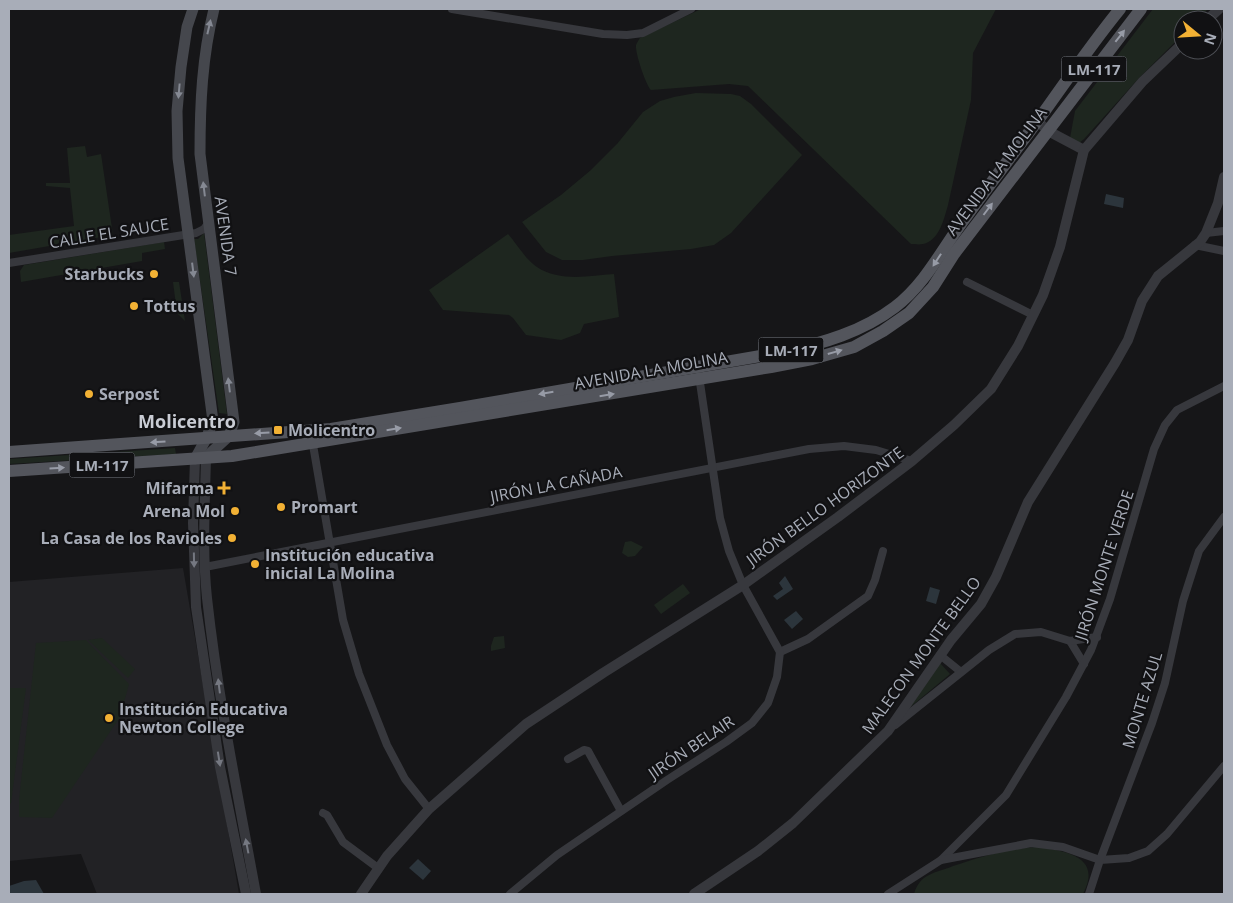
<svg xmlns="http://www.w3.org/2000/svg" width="1233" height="903" font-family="'Open Sans',sans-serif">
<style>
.built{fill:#222225}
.green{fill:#1e261f}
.water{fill:#2c353c}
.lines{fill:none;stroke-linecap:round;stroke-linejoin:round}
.minor{stroke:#37383d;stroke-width:8}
.tertiary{stroke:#37383d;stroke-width:10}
.secondary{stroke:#45474d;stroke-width:11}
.primary{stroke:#53555c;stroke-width:12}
.oneway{fill:#858993}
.oneway2{fill:#979ba6}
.oneway3{fill:#757881}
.poi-dot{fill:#f2b134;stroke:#111113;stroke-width:2}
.labels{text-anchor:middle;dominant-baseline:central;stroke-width:4.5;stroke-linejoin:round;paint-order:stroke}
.shield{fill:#111113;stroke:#7b7e86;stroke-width:1}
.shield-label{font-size:15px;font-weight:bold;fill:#a8adb8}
.street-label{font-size:16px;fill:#a8adb8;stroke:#111113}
.poi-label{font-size:16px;font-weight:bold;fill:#a8adb8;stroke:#111113;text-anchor:start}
.neighbourhood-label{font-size:18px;font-weight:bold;fill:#c9ccd4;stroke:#111113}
</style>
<rect width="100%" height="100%" fill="#161618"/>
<!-- built -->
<polygon class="built" points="183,568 239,894 97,894 81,854 9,861 9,582"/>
<!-- green -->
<g class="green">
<path d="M701 9H996L973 53 971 100 948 205C944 219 939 241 923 244 919 245 914 244 911 244L748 86 729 84 651 90C646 85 635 53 636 45 637 43 639 39 640 38Z"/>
<polygon points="1153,9 1208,9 1197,20 1183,20 1183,34 1139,78 1084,139 1079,143 1070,138 1075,111"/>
<polygon points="696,93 731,94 740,96 751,104 802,155 731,233 714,245 691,249 612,256 583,260 562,260 546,252 522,222 561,195 591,170 617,144 643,112 660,101 674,97"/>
<polygon points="85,146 87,157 101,154 113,235 9,253 9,235 74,226 70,188 46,186 46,183 70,183 67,148"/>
<polygon points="204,233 227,414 219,413 194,239 198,239"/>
<path d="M508 234C517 244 525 259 537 267 559 282 589 276 614 274L619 317 584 324 580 333 561 340 526 335 513 318 509 315 443 310 429 290Z"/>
<polygon points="164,242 165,249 142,253 142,261 21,282 20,271 24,265"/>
<polygon points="173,282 179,282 185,321 177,313"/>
<polygon points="175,448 176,454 9,464 9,459"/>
<polygon points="631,541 643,547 635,556 628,557 622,553 625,542"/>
<polygon points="683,584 690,593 661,614 654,605"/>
<polygon points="504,636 505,648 491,651 491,646 494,637"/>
<polygon points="102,638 135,669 128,678 88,640"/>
<polygon points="86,640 129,684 120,717 52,818 19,817 19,800 36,643"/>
<polygon points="940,663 950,674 908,709"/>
<polygon points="9,688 26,688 11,803 9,805"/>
<path d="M1037 847C1065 851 1103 856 1083 894H914C916 887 919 882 924 878 932 872 944 870 953 866 981 857 1008 848 1037 847Z"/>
</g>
<!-- water -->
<g class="water">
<polygon points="1106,194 1124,198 1123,208 1104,204"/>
<polygon points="785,576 793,589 777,600 773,596 783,589 779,583"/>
<polygon points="930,587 940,590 936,604 926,601"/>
<polygon points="796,611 803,619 792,629 784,620"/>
<polygon points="418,859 431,871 423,880 409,868"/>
<polygon points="36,880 44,894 9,894 9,886 24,881"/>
</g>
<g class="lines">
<!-- minor -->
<g class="minor">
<polyline points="452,9 603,34 627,35 643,33 691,9"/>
<polyline points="1206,233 1224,231"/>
<polyline points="1195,245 1224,251"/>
<polyline points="9,263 196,233 204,229 209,222"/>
<polyline points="967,282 1033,315"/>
<polyline points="312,439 343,620 359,674 387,745 405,779 429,809"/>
<polyline points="205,567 809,449 844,446 876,450 912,461"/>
<polyline points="1070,641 1084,664"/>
<polyline points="780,652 808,639 868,596 875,580 883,551"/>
<polyline points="940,655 961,672"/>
<polyline points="895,725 989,650 1015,634 1041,632 1070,641 1097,637"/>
<polyline points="568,759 584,750 588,751 621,811"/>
<polyline points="323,813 327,815 343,842 378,868"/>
<polyline points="941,860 1006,795 1066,697 1091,650 1110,599 1154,449 1165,425 1177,410 1224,386"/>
<polyline points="510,894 557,855 667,780 726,742 752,723 768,703 777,677 780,652 743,585 729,551 720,518 699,376"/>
<polyline points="888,894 941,860 1031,843 1063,847 1100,860 1129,858 1148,851 1167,834 1224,766"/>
<polyline points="1089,894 1100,860 1152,723 1165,683 1183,601 1199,551 1224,517"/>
</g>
<!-- tertiary -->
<g class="tertiary">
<polyline points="1207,20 1219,9"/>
<polyline points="1037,121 1050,132 1084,150"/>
<path d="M206 457C205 504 202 551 207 598 218 698 238 796 256 894"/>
<polyline points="195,459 193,523 196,607 220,767 246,894"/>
<polyline points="361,894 387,856 429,809 526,724 603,673 743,585 838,517 912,461 954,425 991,389 1018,346 1043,295 1060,247 1084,150 1143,81 1183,43"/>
<polyline points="694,894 758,851 793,823 888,731 951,640 981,604 996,577 1028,502 1115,363 1128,340 1142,301 1158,276 1200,242 1206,233 1218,203 1224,177"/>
</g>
<!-- secondary -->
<g class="secondary">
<polyline points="193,9 187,27 181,67 177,111 178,158 213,421 206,439 195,459"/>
<path d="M206 457 229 436 234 422 200 154C200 104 202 57 214 9"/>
</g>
<!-- primary -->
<g class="primary">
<path d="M9 452 331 429 460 408 783 352C823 343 862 332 895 307 925 284 941 251 963 221 989 185 1017 149 1044 112 1069 77 1093 42 1120 9"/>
<polyline points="9,471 232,456 771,367 812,359 854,347 883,331 909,313 933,287 954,254 1141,9"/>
</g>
</g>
<!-- one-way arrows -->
<defs><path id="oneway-solid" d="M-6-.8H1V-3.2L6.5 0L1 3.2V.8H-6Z" transform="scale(1.25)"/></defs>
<g class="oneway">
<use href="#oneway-solid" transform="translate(209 27) rotate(-77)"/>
<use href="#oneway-solid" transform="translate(179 91) rotate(95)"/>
<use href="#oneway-solid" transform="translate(204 189) rotate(-97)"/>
<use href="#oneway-solid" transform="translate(193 270) rotate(83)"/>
<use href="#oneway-solid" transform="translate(229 385) rotate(-97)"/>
</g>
<g class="oneway2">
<use href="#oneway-solid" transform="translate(1120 36) rotate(-52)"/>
<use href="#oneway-solid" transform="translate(988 209) rotate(-53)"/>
<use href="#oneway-solid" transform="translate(937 260) rotate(123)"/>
<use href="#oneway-solid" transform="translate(835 352) rotate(-16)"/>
<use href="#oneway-solid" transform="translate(546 393) rotate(170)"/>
<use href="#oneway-solid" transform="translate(607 395) rotate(-9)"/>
<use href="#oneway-solid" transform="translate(394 429) rotate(-9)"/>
<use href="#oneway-solid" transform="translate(262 433) rotate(176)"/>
<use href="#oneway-solid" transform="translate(158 442) rotate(176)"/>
<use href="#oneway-solid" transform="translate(57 468) rotate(-3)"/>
</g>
<g class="oneway3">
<use href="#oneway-solid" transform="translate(194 560) rotate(89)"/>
<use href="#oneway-solid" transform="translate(219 686) rotate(-97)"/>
<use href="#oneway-solid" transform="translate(219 759) rotate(81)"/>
<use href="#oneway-solid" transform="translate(247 846) rotate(-101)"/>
</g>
<!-- markers -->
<g class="poi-dot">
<circle cx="154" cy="274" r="5"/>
<circle cx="134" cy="306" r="5"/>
<circle cx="89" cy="394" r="5"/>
<rect x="273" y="425" width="10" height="10" rx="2.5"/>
<path d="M221.5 480.5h5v5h5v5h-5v5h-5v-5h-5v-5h5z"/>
<circle cx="281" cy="507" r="5"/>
<circle cx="235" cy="511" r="5"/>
<circle cx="232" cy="538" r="5"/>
<circle cx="255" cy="564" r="5"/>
<circle cx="109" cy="718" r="5"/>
</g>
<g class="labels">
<!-- shield labels -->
<g class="shield">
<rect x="1061.5" y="56.5" width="65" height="25" rx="4"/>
<rect x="758.5" y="337.5" width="65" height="25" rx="4"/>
<rect x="69.5" y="452.5" width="65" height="25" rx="4"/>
</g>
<g class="shield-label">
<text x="1094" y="69">LM-117</text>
<text x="791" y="350">LM-117</text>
<text x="102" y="465">LM-117</text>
</g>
<!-- street labels -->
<g class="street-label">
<text transform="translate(996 171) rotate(-53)">AVENIDA LA MOLINA</text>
<text transform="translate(109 233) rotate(-9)">CALLE EL SAUCE</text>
<text transform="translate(226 236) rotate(82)">AVENIDA 7</text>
<text transform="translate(651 370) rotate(-10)">AVENIDA LA MOLINA</text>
<text transform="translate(556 484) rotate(-11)">JIRÓN LA CAÑADA</text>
<text transform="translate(825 506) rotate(-36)">JIRÓN BELLO HORIZONTE</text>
<text transform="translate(1104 565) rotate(-72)">JIRÓN MONTE VERDE</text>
<text transform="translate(921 655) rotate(-54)">MALECON MONTE BELLO</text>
<text transform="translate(1142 700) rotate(-73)">MONTE AZUL</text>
<text transform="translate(691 747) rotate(-34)">JIRÓN BELAIR</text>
</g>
<!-- poi labels -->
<g class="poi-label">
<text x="144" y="274" text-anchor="end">Starbucks</text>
<text x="144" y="306">Tottus</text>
<text x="99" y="394">Serpost</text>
<text x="288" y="430">Molicentro</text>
<text x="214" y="488" text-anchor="end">Mifarma</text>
<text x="291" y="507">Promart</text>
<text x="225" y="511" text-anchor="end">Arena Mol</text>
<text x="222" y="538" text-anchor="end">La Casa de los Ravioles</text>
<text x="265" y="555">Institución educativa<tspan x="265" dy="18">inicial La Molina</tspan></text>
<text x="119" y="709">Institución Educativa<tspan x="119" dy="18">Newton College</tspan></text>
</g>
<!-- neighbourhood labels -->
<g class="neighbourhood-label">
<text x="187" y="421">Molicentro</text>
</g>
</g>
<!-- border -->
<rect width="1233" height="903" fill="none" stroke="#a8adb8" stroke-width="20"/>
<!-- north arrow -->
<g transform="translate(1198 35) rotate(108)"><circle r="24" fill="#111113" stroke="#4d4f55"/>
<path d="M0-4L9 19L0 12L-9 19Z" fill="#f2b134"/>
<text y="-8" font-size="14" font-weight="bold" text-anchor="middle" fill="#a8adb8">N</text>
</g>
</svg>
